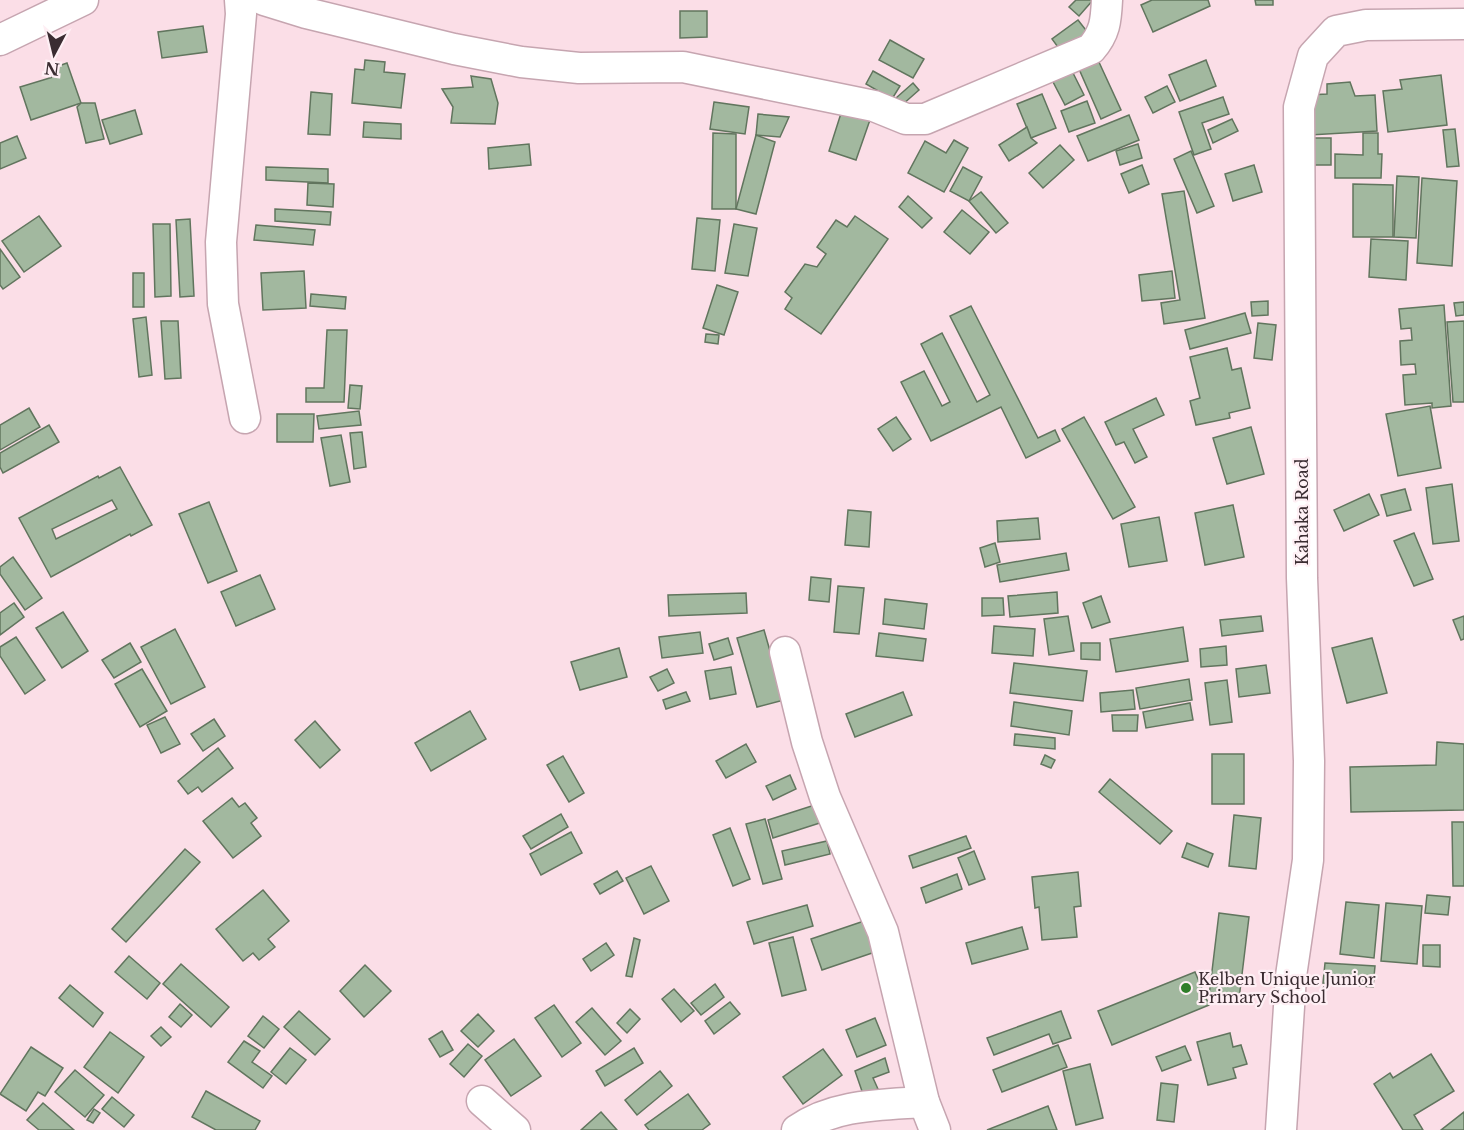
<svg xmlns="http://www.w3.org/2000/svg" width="1464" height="1130" font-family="'Libre Baskerville',serif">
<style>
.building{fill:#a2b89f;stroke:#61755e;stroke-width:1.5;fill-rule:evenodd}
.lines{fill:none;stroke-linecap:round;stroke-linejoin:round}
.minor-casing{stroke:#c6a5b0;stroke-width:33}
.minor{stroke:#fff;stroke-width:30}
.poi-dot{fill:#2f7e29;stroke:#feeff4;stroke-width:2}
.labels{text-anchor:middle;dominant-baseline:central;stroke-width:4.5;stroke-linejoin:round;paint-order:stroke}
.street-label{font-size:16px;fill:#3a2c31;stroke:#feeff4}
.poi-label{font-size:16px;fill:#3a2c31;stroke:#feeff4;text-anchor:start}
</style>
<rect width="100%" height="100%" fill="#fbdee7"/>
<!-- building -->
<g class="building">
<polygon points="1076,0 1093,0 1079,16 1069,7"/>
<polygon points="1152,0 1208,0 1210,6 1153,32 1141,5"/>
<polygon points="1255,0 1273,0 1273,5 1256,5"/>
<polygon points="680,11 707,11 707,37 680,38"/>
<polygon points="1078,20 1089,34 1063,54 1052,39"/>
<polygon points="203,26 207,52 162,58 158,32"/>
<polygon points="890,40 924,59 913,78 879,60"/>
<polygon points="365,60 385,62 384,72 405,74 401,108 352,103 355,69 364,70"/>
<polygon points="1098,60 1121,110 1101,119 1079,69"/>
<polygon points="1206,60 1216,86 1180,101 1169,75"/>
<polygon points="67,63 81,103 31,120 20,87 53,77 50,69"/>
<polygon points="1070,67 1084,95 1065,105 1051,78"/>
<polygon points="873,71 900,86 892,99 866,84"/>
<polygon points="1441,75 1447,125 1388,132 1383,91 1402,89 1400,80"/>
<polygon points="471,76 491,79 498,103 495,124 451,123 453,107 442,89 473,87"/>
<polygon points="1350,82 1355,96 1375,95 1377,131 1310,135 1308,95 1327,94 1327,84"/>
<polygon points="913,83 919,90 902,105 896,98"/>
<polygon points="1167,86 1175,102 1153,113 1145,97"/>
<polygon points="311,92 332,94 330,135 308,134"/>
<polygon points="1042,94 1056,128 1031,138 1017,104"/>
<polygon points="1223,97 1229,114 1202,123 1211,149 1194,155 1179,112"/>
<polygon points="1087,101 1095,123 1069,132 1061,111"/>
<polygon points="714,102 749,107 745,134 710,129"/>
<polygon points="81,103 95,103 104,139 86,143 77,107"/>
<polygon points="843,107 871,117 856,160 829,151"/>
<polygon points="135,110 142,134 110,144 102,120"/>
<polygon points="758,114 789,117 780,137 756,135"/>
<polygon points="1129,115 1139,140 1088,161 1077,136"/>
<polygon points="1232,119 1238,131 1213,143 1208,130"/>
<polygon points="364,122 401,124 401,139 363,137"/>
<polygon points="1027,127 1031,138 1037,143 1009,161 999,145"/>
<polygon points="1455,129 1459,166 1447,167 1443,130"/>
<polygon points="713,133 736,134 736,209 712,209"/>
<polygon points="1363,133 1378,133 1378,154 1382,154 1381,178 1335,178 1335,154 1363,155"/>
<polygon points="756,135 775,142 756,214 736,209"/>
<polygon points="17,136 26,158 0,169 0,143"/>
<rect x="1307" y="138" width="24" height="27"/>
<polygon points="954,140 968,148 944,192 908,173 925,141 946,153"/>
<polygon points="529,144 531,165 489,169 488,148"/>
<polygon points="1138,144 1142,158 1120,165 1116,151"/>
<polygon points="1060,145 1074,160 1043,188 1029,173"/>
<polygon points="1191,151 1214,206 1197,213 1174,159"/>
<polygon points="1142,165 1149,184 1129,193 1121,174"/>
<polygon points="1254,165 1262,192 1233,201 1225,174"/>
<polygon points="266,167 328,169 328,183 266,180"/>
<polygon points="963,167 982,177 969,201 950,191"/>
<polygon points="1397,176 1419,177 1416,238 1394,237"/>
<polygon points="1422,178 1457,181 1452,266 1417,263"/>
<polygon points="308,183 334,184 333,207 307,205"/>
<polygon points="1353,184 1393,185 1393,237 1353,237"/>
<polygon points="1184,191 1205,318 1164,324 1161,303 1180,300 1162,194"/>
<polygon points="981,192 1008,223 996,233 969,201"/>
<polygon points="908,196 932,218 922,228 899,207"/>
<polygon points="275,209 331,212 330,225 275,221"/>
<polygon points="962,210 989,232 970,254 944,232"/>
<polygon points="39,216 61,246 24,272 2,241"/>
<polygon points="855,216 888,239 821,334 785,309 792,298 785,292 805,264 817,267 826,254 817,247 836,220 847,227"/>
<polygon points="697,218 720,220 715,271 692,269"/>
<polygon points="190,219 194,296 180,297 176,220"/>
<polygon points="153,224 170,224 171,296 155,297"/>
<polygon points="734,224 757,228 748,276 725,273"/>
<polygon points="256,225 315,230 313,245 254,240"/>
<polygon points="1371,239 1408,241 1406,280 1369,277"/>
<polygon points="0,249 20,277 3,289 0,285"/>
<polygon points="304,271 306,308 263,310 261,273"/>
<polygon points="1172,271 1175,298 1142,301 1139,275"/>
<rect x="133" y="273" width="11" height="34"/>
<polygon points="717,285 738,292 724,335 703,328"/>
<polygon points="311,294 346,297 345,309 310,306"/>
<polygon points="1268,301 1268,315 1252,316 1251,302"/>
<polygon points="1464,302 1464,315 1456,316 1454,303"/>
<polygon points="1444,305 1451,406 1432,408 1432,403 1405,405 1403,375 1416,374 1415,364 1401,365 1400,341 1412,340 1411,328 1401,329 1399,309"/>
<polygon points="971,306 1038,438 1055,430 1060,441 1026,458 1001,407 931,441 901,382 924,371 942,406 950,402 921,344 942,333 977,402 990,395 950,316"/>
<polygon points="1245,313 1251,333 1190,349 1185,330"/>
<polygon points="146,317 152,375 139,377 133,319"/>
<polygon points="161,321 178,321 181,378 165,379"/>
<polygon points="1464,321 1464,402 1453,402 1447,322"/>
<polygon points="1258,323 1276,325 1272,360 1254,358"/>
<polygon points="327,330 347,330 344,402 306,402 306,388 324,388"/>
<polygon points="706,334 719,335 718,344 705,342"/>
<polygon points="1227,348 1232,370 1241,368 1250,408 1229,413 1230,418 1196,425 1190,401 1200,398 1190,357"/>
<polygon points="350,385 362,386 360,409 348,408"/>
<polygon points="1156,398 1164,415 1133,429 1147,457 1135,463 1124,442 1116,445 1105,422"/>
<polygon points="1430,406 1441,468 1398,476 1386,414"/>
<polygon points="29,408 40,427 0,450 0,425"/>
<polygon points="359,411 361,425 319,429 317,416"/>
<polygon points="277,414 314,414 313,442 277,442"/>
<polygon points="896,417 911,439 893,451 878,429"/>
<polygon points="1084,417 1135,507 1113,519 1062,429"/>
<polygon points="49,425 59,442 3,473 0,467 0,453"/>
<polygon points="1251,427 1264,474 1227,484 1213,438"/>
<polygon points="362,432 366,467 354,469 350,433"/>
<polygon points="341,435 350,482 330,486 321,438"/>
<path d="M120 467 152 525 131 536 130 534 51 577 19 518 98 476 99 478ZM112 500 117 509 56 539 52 529Z"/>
<polygon points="1452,484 1459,541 1433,544 1426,488"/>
<polygon points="1405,489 1411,510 1387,516 1381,495"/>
<polygon points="1369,494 1379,515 1344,531 1334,510"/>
<polygon points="209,502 237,571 208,583 179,514"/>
<polygon points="1233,505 1244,557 1205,565 1195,513"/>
<polygon points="848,510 871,512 869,547 845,545"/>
<polygon points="1159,517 1167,561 1129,567 1121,524"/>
<polygon points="1038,518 1040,539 998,542 997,521"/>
<polygon points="1414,533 1433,579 1414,586 1394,541"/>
<polygon points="995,543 1000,562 985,567 980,548"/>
<polygon points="1066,553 1069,570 1000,582 997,565"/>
<polygon points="13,557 42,598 25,610 0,574 0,567"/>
<polygon points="260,575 275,609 236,626 221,592"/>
<polygon points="811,577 831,579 829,602 809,600"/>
<polygon points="838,586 864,588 859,634 834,632"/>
<polygon points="1057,592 1058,613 1010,617 1008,596"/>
<polygon points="746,593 747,613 669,616 668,595"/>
<polygon points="1101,596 1110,622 1092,628 1083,603"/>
<polygon points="982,598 1003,598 1004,615 982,616"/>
<polygon points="885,599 927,604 924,629 883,624"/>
<polygon points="14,603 24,617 0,635 0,613"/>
<polygon points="63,612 88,651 62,668 36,628"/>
<polygon points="1068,616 1074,651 1049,655 1044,619"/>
<polygon points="1261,616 1263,631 1222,636 1220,620"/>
<polygon points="1464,616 1464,639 1461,640 1453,620"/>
<polygon points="994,626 1035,629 1033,656 992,653"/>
<polygon points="1183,627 1188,661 1116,672 1110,639"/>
<polygon points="175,629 205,687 171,704 141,647"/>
<polygon points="764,630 784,700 757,707 737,638"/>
<polygon points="700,632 703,653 662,658 659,637"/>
<polygon points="879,633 926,639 923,661 876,656"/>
<polygon points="16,637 45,680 25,694 0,656 0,647"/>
<polygon points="728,638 733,654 714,660 709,644"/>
<polygon points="1372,638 1387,693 1347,703 1332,648"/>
<polygon points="130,643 141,662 114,678 102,660"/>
<polygon points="1081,643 1100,643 1100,660 1081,659"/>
<polygon points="1226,646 1227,665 1201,667 1200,649"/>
<polygon points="619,648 627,677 580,690 571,662"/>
<polygon points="1014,663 1087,671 1083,701 1010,693"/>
<polygon points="1266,665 1270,693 1239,697 1236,669"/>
<polygon points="731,667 736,694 710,699 705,671"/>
<polygon points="142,669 167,711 140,727 115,684"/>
<polygon points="667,669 674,683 658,691 650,677"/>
<polygon points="1189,679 1192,700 1140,709 1136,688"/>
<polygon points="1227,680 1232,722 1210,725 1205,683"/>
<polygon points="1133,690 1135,709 1101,712 1100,693"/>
<polygon points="686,692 690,701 666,709 663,700"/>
<polygon points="903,692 912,715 855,737 846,714"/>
<polygon points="1014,702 1072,711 1069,735 1011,726"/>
<polygon points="1190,703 1193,720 1146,728 1143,712"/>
<polygon points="470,711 486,739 431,771 415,743"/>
<polygon points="1112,715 1138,715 1137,731 1113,731"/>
<polygon points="165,717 180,744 161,753 147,725"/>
<polygon points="214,719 225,736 203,751 191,734"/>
<polygon points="315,721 340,750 320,768 295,740"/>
<polygon points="1015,734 1055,738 1055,749 1014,745"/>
<polygon points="1437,742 1464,744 1464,810 1351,812 1350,767 1436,765"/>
<polygon points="746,744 756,762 726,778 716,761"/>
<polygon points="218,748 233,768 202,792 198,787 188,794 178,781"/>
<rect x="1212" y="754" width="32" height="50"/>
<polygon points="1045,755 1055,760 1051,768 1041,764"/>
<polygon points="563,756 584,793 569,802 547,765"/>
<polygon points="790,775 796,789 773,800 766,786"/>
<polygon points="1110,779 1172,831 1160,844 1099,792"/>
<polygon points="232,798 239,807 245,803 257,818 251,823 261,836 233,858 203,821"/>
<polygon points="821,803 826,821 773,838 768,820"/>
<polygon points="561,814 568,827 531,849 523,836"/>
<polygon points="1234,815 1261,818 1256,869 1229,866"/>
<polygon points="765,819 782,879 763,884 746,824"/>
<polygon points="1452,822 1464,822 1464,886 1453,886"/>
<polygon points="730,828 750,879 733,886 713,835"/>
<polygon points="571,832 582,853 541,875 530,854"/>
<polygon points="966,836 971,848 913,868 909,856"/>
<polygon points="827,841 830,854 785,865 782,851"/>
<polygon points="1187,843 1213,854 1208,867 1182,857"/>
<polygon points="185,849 200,862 126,942 112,929"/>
<polygon points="974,851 985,879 969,885 958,858"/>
<polygon points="651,866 669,901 644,914 626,878"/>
<polygon points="617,871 623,881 600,894 594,884"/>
<polygon points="1078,872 1081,906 1074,907 1077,937 1042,940 1039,907 1035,908 1032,877"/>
<polygon points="957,874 962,889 926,903 921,888"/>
<polygon points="263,890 289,921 268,939 275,947 259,960 253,953 243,961 216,929"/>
<polygon points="1427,895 1450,897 1448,915 1425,913"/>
<polygon points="1346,902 1379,905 1374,958 1340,954"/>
<polygon points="1386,903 1422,906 1417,964 1381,961"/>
<polygon points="807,905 813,926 754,944 747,922"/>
<polygon points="1219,913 1249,917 1239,999 1209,996"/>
<polygon points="870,919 881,950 822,970 811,939"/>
<polygon points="1022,927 1028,949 972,964 966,943"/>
<polygon points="793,937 806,990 782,996 769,943"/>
<polygon points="634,938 640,940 632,977 626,976"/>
<polygon points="606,943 614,955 591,971 583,959"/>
<polygon points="1423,945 1440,945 1440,967 1423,966"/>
<polygon points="129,956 160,983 147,999 115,972"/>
<polygon points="1325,963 1375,966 1373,987 1323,983"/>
<polygon points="181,964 229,1007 211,1027 163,984"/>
<polygon points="365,965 391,991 364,1017 340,991"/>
<polygon points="1195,972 1209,1005 1112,1045 1098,1011"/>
<polygon points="715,984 724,997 701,1015 691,1003"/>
<polygon points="70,985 103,1013 93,1027 59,998"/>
<polygon points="674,989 694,1011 681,1022 662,999"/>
<polygon points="730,1002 740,1014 714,1034 705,1021"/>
<polygon points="180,1004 192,1015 181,1027 169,1017"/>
<polygon points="554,1005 581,1043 562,1057 535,1018"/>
<polygon points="592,1008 621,1041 605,1055 576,1022"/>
<polygon points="630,1009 640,1019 627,1033 617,1023"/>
<polygon points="299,1011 330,1039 315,1055 284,1027"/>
<polygon points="1061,1011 1071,1038 1053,1044 1049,1034 994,1055 987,1038"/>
<polygon points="478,1014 494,1031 478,1047 461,1031"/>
<polygon points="263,1016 279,1029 264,1048 248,1036"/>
<polygon points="875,1018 886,1045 857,1057 846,1030"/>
<polygon points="161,1027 171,1037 161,1046 151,1036"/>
<polygon points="442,1031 453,1050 440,1057 429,1039"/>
<polygon points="110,1032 144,1057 118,1093 84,1067"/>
<polygon points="1230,1033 1233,1047 1241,1045 1247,1064 1233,1068 1236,1078 1208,1085 1197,1042"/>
<polygon points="514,1039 541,1076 511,1096 485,1060"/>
<polygon points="244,1041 260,1051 252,1062 272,1076 263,1088 228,1062"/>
<polygon points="468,1044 482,1056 464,1077 450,1064"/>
<polygon points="1058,1045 1067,1067 1002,1092 993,1070"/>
<polygon points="1185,1046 1191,1060 1162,1071 1156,1057"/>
<polygon points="31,1047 63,1068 45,1096 38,1092 26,1111 0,1094"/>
<polygon points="290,1048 306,1060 286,1084 271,1072"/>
<polygon points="634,1048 643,1063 605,1086 596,1071"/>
<polygon points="823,1049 842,1075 803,1104 783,1077"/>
<polygon points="1431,1054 1454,1091 1414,1115 1423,1130 1403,1130 1374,1084 1390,1073 1393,1078"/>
<polygon points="885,1058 889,1072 873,1078 878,1089 863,1094 855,1071"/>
<polygon points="1090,1064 1103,1118 1076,1125 1063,1071"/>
<polygon points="75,1070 104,1095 85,1117 55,1092"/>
<polygon points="660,1071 672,1086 637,1115 625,1100"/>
<polygon points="1161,1083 1178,1085 1174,1122 1157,1120"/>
<polygon points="206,1091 260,1121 255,1130 216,1130 192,1117"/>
<polygon points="688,1094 710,1124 702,1130 649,1130 645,1125"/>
<polygon points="112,1097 134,1115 124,1127 102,1109"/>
<polygon points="43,1103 74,1130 39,1130 27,1120"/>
<polygon points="1048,1106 1057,1130 987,1130"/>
<polygon points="94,1109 100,1113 93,1123 87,1120"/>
<polygon points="601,1112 617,1130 581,1130"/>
<polygon points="1464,1112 1464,1130 1441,1130"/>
</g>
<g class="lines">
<defs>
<g id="minor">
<polyline points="240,0 241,14 221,242 223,304 245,418"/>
<path d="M264 0 306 13 454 49 521 62 579 68 683 67 874 106 906 119H925L1091 49C1105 33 1106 21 1107 0"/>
<polyline points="0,40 83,0"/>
<polyline points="785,652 807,742 825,797 883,932 924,1102 935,1130"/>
<polyline points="482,1101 515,1130"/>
<path d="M797 1130C834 1104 881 1105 924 1102"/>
<polyline points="1281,1130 1291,976 1308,860 1309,761 1302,578 1299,107 1313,56 1336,31 1366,25 1464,24"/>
</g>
</defs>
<!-- minor casing -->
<use href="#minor" class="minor-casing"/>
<!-- minor -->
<use href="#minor" class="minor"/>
</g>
<!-- markers -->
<circle class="poi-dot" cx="1186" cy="988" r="6"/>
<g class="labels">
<!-- street labels -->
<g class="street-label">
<text transform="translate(1302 512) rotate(-90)">Kahaka Road</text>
</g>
<!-- poi labels -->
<g class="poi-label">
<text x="1198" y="979">Kelben Unique Junior<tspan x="1198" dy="18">Primary School</tspan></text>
</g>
</g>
<!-- north arrow -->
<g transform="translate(54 54) rotate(187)" stroke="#feeff4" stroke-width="4.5" paint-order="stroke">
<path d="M0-4.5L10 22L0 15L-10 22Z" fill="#3a2c31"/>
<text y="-9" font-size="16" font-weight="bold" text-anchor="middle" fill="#3a2c31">N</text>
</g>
</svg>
